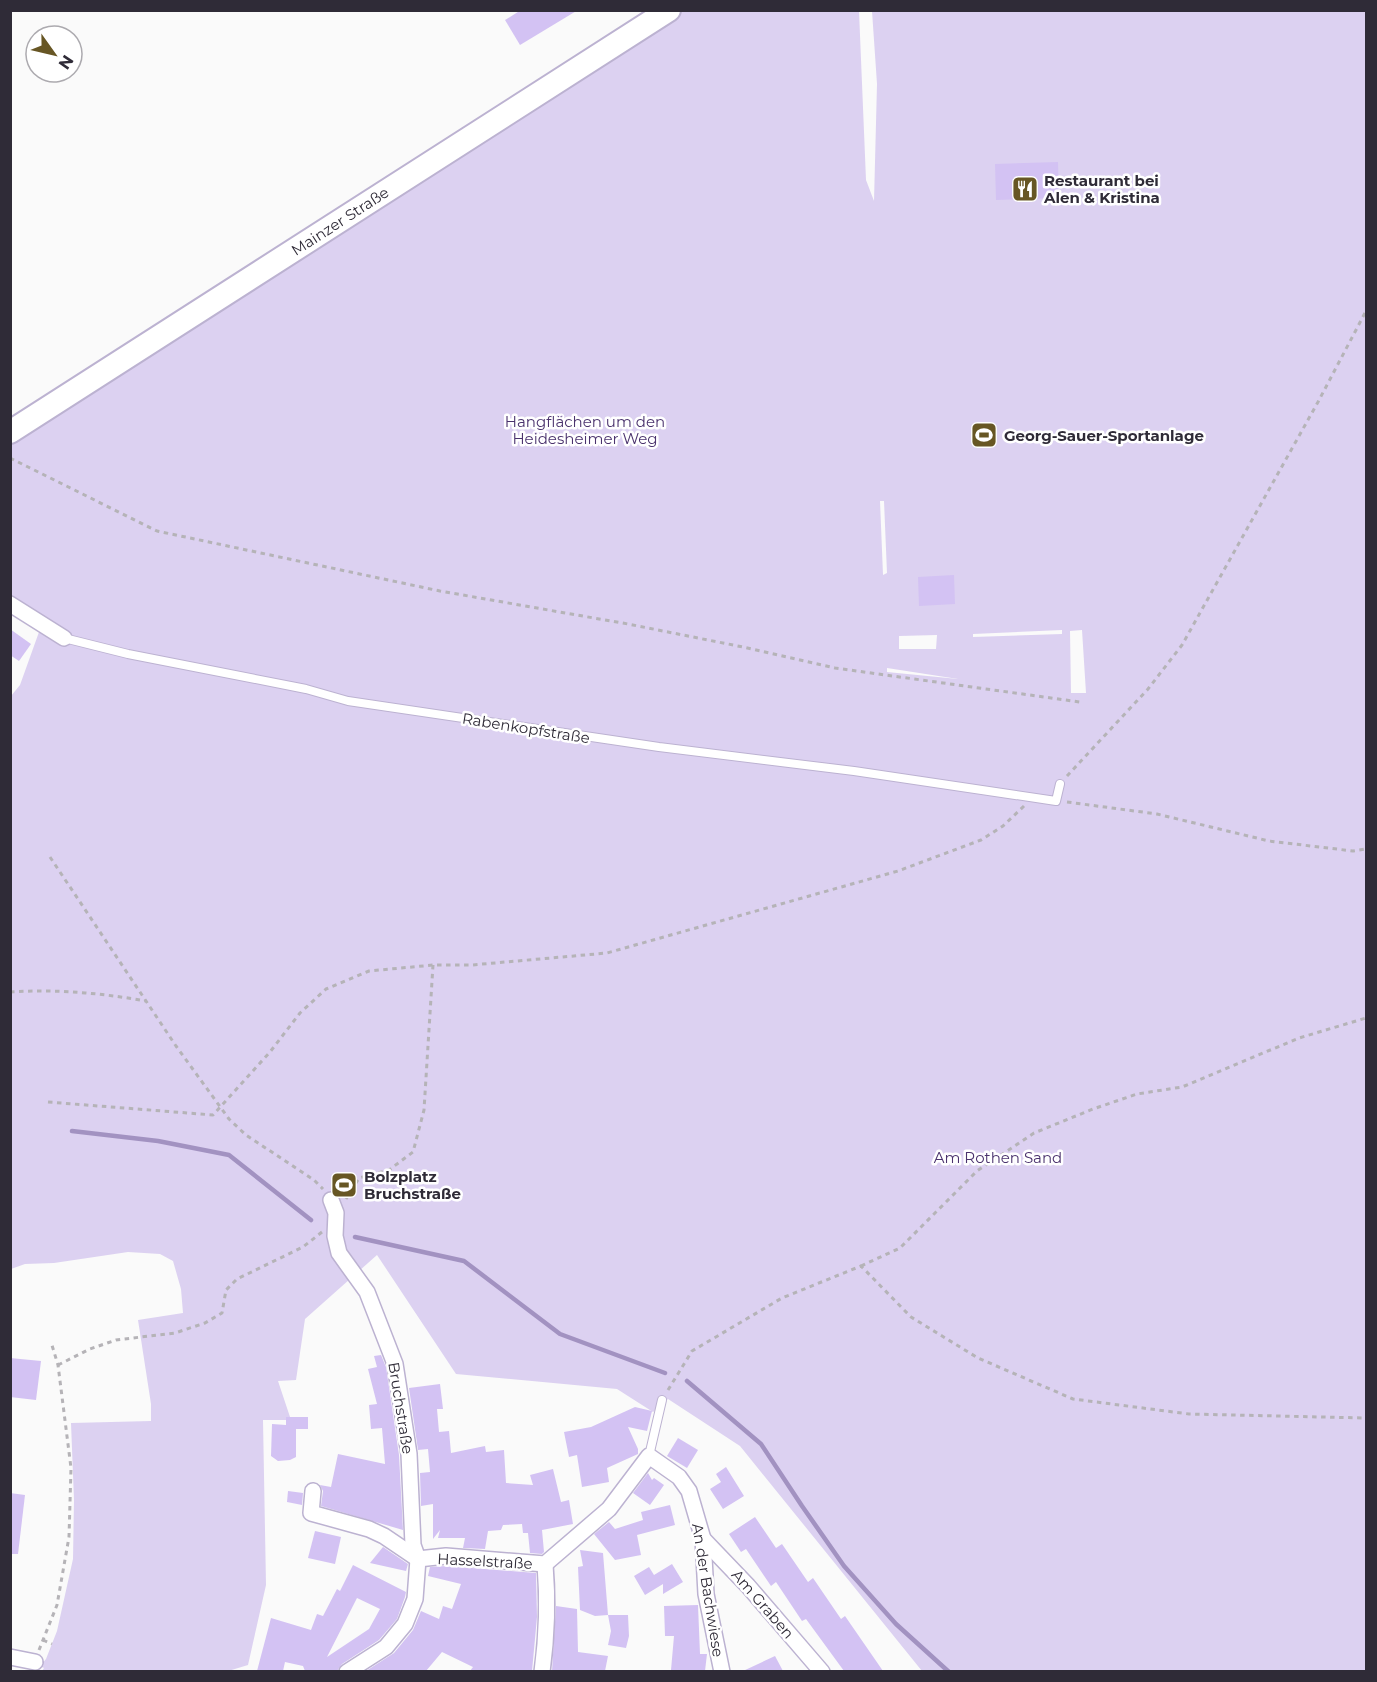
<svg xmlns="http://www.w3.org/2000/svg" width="1377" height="1682" font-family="Montserrat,sans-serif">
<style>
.green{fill:#dcd1f1;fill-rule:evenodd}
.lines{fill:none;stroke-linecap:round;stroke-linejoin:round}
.stream{stroke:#a292c1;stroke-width:4.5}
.building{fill:#d3c2f3;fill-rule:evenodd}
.lane-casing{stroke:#bcb2d1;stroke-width:10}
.street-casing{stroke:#bcb2d1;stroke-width:18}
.secondary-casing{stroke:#bcb2d1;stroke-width:26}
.path{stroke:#b5b3b7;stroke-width:3;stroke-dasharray:4.5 4.5;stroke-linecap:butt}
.lane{stroke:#fff;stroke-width:8}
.street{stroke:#fff;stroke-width:15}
.secondary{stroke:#fff;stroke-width:22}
.labels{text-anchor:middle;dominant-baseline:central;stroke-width:5;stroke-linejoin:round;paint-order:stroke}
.poi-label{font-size:15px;font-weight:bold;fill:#2f2b37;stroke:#fff;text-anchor:start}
.street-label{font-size:15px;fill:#2f2b37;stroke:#fff}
.park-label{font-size:15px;fill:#4a326d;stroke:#fff}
</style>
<rect width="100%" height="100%" fill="#fafafa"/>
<!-- green -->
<path class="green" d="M683 11H859L866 180 874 201 877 84 872 11H1366V1671H922L740 1446 668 1399 653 1412 617 1389 456 1374 377 1255 305 1319 296 1380 278 1381 291 1420H263L266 1585 248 1665 225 1672 42 1671 44 1668 40 1666 46 1659 57 1631 73 1559 74 1500 71 1423 151 1421V1404L138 1320 183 1313 181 1289 173 1261 160 1254 128 1252 54 1263 25 1264 11 1269V696L20 685 39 632 52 625 11 595V442ZM880 501H884L887 573 883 575ZM1062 630V634L973 637V634ZM1082 630 1086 693H1071L1070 631ZM937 635 936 649H899V636ZM887 668 958 679 887 672Z"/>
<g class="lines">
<!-- stream -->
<g class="stream">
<polyline points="72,1131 158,1141 229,1155 311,1220"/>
<polyline points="355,1237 464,1261 560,1334 665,1373"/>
<polyline points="687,1381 761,1444 802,1506 844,1566 896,1624 949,1672"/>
</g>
</g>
<!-- building -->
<g class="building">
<polygon points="521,10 578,10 520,45 505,20"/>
<polygon points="1058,162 1059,198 996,200 995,164"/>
<polygon points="954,575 955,604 919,606 918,577"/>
<polygon points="10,629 31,644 19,661 10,655"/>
<polygon points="381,1355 386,1367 399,1455 403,1530 321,1506 323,1491 320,1485 331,1487 338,1454 385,1464 382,1428 371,1429 369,1405 377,1404 368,1369 377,1367 374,1356"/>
<polygon points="10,1358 41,1361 36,1400 10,1397"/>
<polygon points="440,1384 443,1409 437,1409 439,1432 449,1431 451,1453 485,1446 486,1452 504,1450 506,1483 533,1485 530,1475 553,1469 561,1502 569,1500 573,1524 542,1530 544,1552 542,1554 530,1553 528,1533 523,1533 522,1524 503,1525 501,1530 488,1531 485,1549 463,1548 465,1538 438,1538 440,1530 433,1539 433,1504 421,1506 420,1473 430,1472 428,1449 418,1450 409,1388"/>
<polygon points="635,1407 652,1411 647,1431 628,1427 638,1449 638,1454 607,1468 609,1482 582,1487 577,1455 569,1457 564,1432 591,1427"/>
<polygon points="286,1417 308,1417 308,1429 296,1429 296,1457 290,1460 278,1461 271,1456 272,1424 286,1425"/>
<polygon points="678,1438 698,1450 687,1468 667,1456"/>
<polygon points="726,1467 744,1496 723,1509 710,1489 721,1482 716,1474"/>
<polygon points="648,1473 652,1480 654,1478 664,1485 650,1505 633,1493"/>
<polygon points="288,1491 303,1493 302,1505 287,1502"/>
<polygon points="10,1493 25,1495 18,1554 10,1554"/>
<polygon points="670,1505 675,1525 637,1535 641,1555 615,1560 594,1534 609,1522 615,1529 643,1520 641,1512"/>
<polygon points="755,1517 776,1548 782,1544 808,1582 813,1578 841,1619 845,1616 883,1671 844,1671 806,1619 802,1621 776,1582 771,1586 746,1549 741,1552 729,1534"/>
<polygon points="315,1531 341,1537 335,1564 308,1558"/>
<polygon points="383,1547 408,1564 406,1571 370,1563"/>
<polygon points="580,1550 603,1553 608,1615 595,1616 580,1610 578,1567 583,1566"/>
<polygon points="672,1564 683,1582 663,1594 663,1584 645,1595 634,1576 649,1567 654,1575"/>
<path d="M353 1565 406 1592 405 1597 397 1619 379 1640 342 1664 337 1671H305L303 1666 285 1662 283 1671H257L271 1618 311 1630 317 1614 323 1616 337 1589 340 1591ZM357 1598 380 1609 369 1629 327 1657Z"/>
<polygon points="446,1566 536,1573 537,1617 532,1671 470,1671 473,1667 442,1652 426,1671 366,1671 394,1653 413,1630 421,1611 439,1619 443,1606 452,1609 461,1584 428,1576 430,1567"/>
<polygon points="698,1605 700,1654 707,1654 705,1671 679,1671 679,1670 671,1670 674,1636 665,1636 664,1606"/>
<polygon points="556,1606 577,1609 578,1652 608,1656 605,1671 552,1671"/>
<polygon points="608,1615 628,1615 629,1636 626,1648 608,1645 611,1631"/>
<polygon points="775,1656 783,1671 743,1671"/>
</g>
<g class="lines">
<defs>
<g id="lane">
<polyline points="64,638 128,654 306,689 348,701 659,747 854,771 1056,801 1060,784"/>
<polyline points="649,1456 662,1400"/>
</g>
<g id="street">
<polyline points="10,604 64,638"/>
<polyline points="331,1200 336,1213 335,1236 339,1253 367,1292 395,1364 409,1454 413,1545 418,1559 415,1599 405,1624 386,1647 347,1672"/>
<polyline points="313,1491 311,1513 369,1529 384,1536 418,1559"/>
<polyline points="703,1539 748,1586 822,1672"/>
<polyline points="418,1559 446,1556 545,1564 609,1509 649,1456 679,1477 689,1491 703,1539 706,1594 722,1672"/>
<polyline points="10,1657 35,1662"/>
<path d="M542 1672C547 1635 548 1600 545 1564"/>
</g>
<polyline id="secondary" points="10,432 669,10"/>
</defs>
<!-- lane casing -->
<use href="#lane" class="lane-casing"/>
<!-- street casing -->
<use href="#street" class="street-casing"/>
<!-- secondary casing -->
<use href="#secondary" class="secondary-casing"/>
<!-- path -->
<g class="path">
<polyline points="10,458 157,531 440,591 628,624 743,647 835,668 1080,702"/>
<polyline points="1067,776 1148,689 1182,645 1318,402 1366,311"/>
<polyline points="1067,802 1157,814 1269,841 1353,851 1366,849"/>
<polyline points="50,857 176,1046 229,1119 246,1135 314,1180 323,1189"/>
<path d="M10 992C56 989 101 993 146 1001"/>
<polyline points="48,1102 213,1115 270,1052 300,1013 326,989 369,971 433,965 472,965 607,953 898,871 981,840 1003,826 1024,806"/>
<polyline points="346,1199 359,1178 389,1170 413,1152 424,1110 433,965"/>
<polyline points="861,1266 900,1248 977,1171 1034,1133 1093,1109 1137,1094 1182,1087 1299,1038 1366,1018"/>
<polyline points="58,1365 90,1349 116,1340 175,1333 205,1323 222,1313 226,1290 237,1279 303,1247 322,1232"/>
<polyline points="668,1390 692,1351 782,1298 861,1266 911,1317 978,1358 1073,1399 1189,1414 1366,1418"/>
<polyline points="43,1640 52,1644"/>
<polyline points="39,1650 57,1605 69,1537 71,1468 58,1365 51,1342"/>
</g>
<!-- lane -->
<use href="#lane" class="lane"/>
<!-- street -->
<use href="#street" class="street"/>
<!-- secondary -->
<use href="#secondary" class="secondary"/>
</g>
<!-- icons -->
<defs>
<symbol id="restaurant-square" viewBox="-11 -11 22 22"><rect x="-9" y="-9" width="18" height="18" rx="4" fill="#675624" stroke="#fff"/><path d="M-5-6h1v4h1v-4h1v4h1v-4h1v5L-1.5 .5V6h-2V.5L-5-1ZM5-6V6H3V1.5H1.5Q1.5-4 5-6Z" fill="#fff"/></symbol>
<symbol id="stadium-square" viewBox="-11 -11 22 22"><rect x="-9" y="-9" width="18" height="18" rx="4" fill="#675624" stroke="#fff"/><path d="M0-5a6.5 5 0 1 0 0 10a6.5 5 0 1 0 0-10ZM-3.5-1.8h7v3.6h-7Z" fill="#fff"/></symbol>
</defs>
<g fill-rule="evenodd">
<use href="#restaurant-square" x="1010" y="174" width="30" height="30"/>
<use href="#stadium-square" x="969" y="420" width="30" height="30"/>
<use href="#stadium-square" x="329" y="1170" width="30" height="30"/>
</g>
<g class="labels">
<!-- poi labels -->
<g class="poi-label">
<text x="1044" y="180">Restaurant bei<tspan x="1044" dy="17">Alen &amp; Kristina</tspan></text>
<text x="1004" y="435">Georg-Sauer-Sportanlage</text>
<text x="364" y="1176">Bolzplatz<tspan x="364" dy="17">Bruchstraße</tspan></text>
</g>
<!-- street labels -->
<g class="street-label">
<text transform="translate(340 221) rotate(-33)">Mainzer Straße</text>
<text transform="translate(526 728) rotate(9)">Rabenkopfstraße</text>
<text transform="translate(401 1408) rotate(81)">Bruchstraße</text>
<text transform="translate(485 1561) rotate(3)">Hasselstraße</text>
<text transform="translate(708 1590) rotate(81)">An der Bachwiese</text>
<text transform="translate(763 1604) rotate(49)">Am Graben</text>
</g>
<!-- park labels -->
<g class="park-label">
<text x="585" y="421">Hangflächen um den<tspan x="585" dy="17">Heidesheimer Weg</tspan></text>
<text x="998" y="1157">Am Rothen Sand</text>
</g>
</g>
<!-- border -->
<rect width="1377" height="1682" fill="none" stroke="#2f2b37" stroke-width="24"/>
<!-- north arrow -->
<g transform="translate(54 54) rotate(124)"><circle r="28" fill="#ffffff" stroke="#acaaaf" stroke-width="1.5"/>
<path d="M0-4.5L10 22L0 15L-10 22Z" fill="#675624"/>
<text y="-9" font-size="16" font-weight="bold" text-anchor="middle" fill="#2f2b37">N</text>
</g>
</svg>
